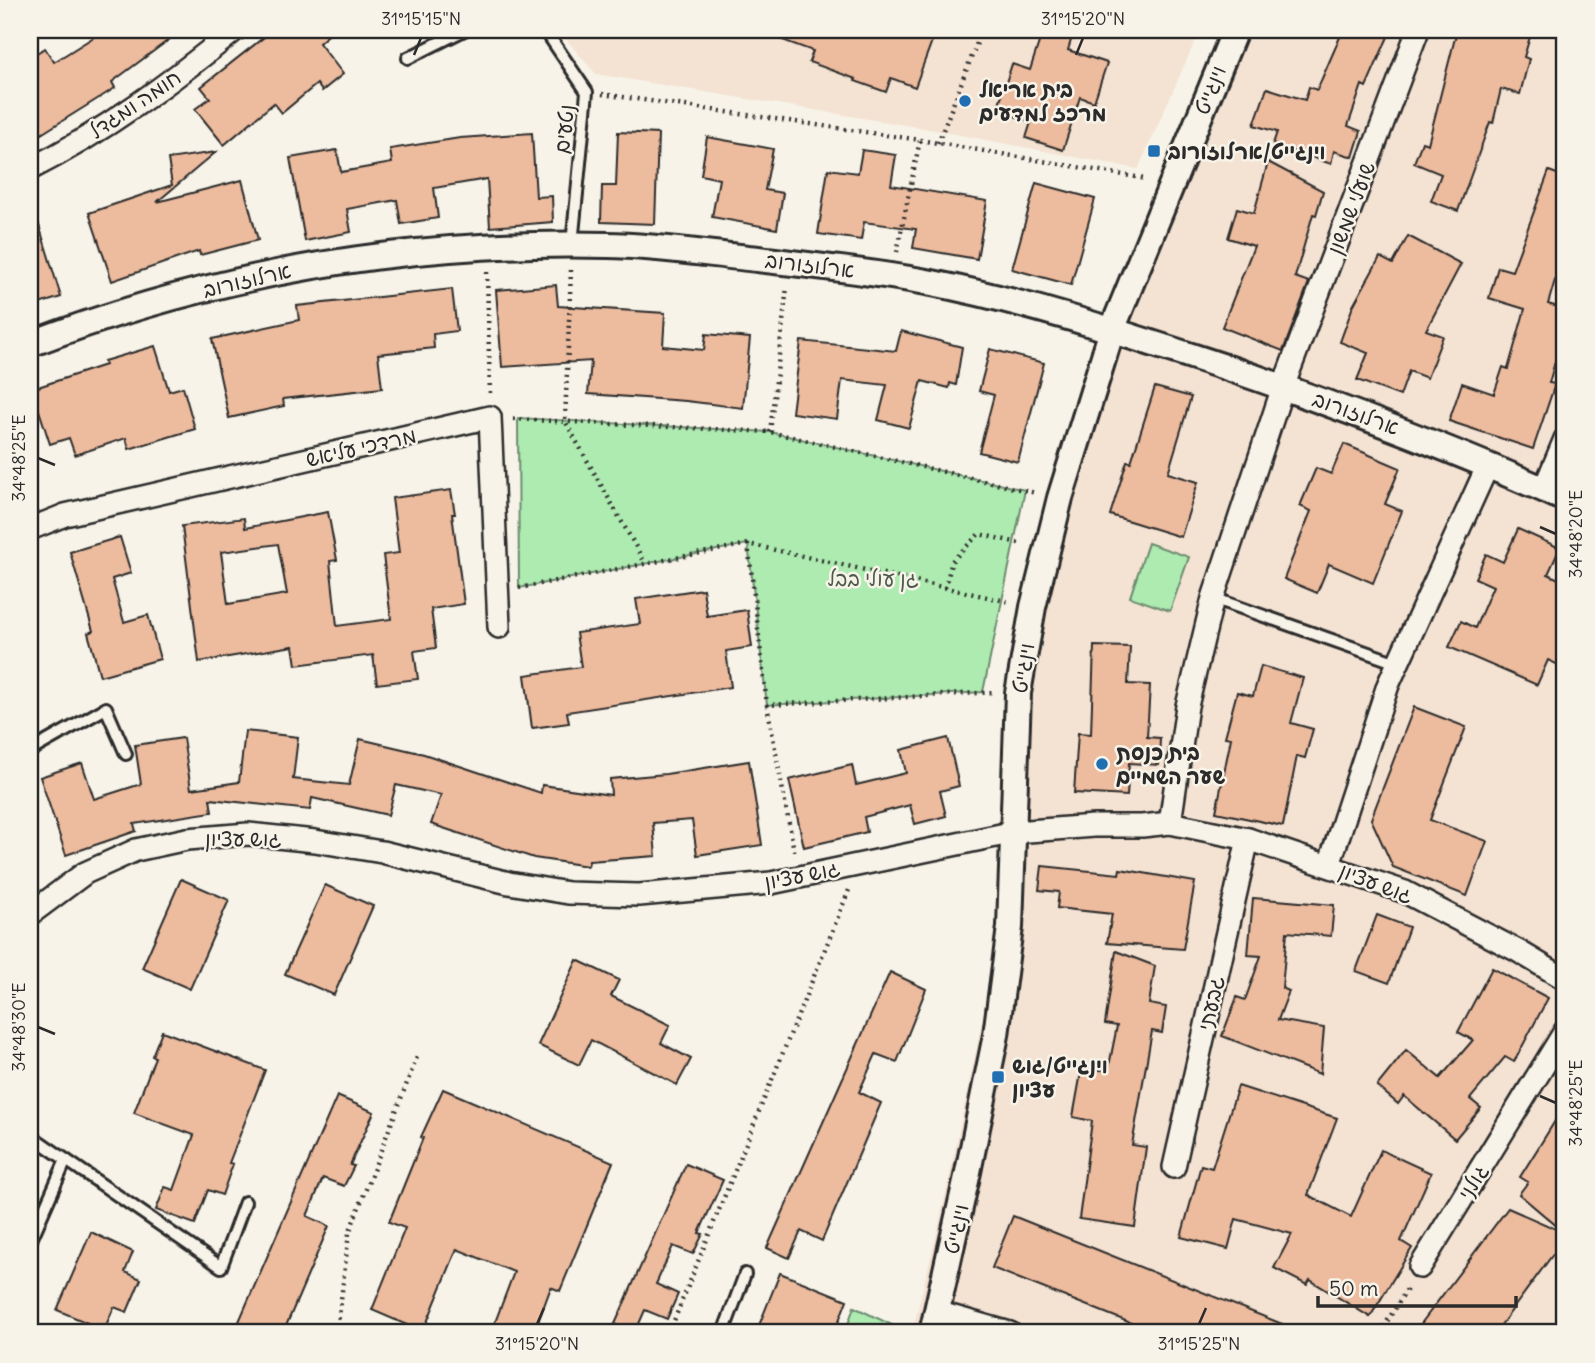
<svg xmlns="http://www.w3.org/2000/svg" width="1595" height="1363" font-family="Delius,'Playpen Sans Hebrew',sans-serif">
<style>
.built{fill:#f4e2d2}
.green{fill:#adebb1;stroke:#6c8b6e;stroke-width:2}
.building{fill:#edbb9e;stroke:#2b2b2b;stroke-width:2;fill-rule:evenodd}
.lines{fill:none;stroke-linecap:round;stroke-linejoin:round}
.service-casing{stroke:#2b2b2b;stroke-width:16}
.minor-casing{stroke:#2b2b2b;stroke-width:26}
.tertiary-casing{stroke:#2b2b2b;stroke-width:30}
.path{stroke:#2b2b2b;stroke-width:4.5;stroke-dasharray:2 5;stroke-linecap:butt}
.service{stroke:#f7f3e8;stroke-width:10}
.minor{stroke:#f7f3e8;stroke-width:21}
.tertiary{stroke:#f7f3e8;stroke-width:24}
.ticks{fill:none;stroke:#2b2b2b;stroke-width:2.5}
.poi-dot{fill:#1f6fb2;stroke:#f7f3e8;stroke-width:2.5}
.labels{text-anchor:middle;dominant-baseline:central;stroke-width:5;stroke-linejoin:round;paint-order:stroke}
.poi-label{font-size:21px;font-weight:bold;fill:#2b2b2b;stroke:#f7f3e8;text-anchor:start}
.street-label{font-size:21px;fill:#2b2b2b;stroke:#f7f3e8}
.park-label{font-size:21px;fill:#4c5b4c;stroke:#f7f3e8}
.neatline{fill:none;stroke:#2b2b2b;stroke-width:2.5}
.ticks-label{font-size:18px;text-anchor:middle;fill:#2b2b2b}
</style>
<rect width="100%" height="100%" fill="#f7f3e8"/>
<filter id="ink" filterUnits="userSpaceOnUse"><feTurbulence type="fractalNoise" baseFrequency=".0143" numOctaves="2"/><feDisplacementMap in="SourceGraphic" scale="14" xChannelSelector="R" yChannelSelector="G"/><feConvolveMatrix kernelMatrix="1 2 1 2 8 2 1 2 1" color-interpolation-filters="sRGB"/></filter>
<g filter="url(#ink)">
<!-- built -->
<g class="built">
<polygon points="558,30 1200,30 1138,169 929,129 596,74"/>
<polygon points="1222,30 1565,30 1565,1333 912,1333 940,1221 983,1018 996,923 1003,718 1011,646 1036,533 1092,346"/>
</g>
<!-- green -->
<g class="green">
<polygon points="518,418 770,432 1025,490 983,692 767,705 748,544 519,588"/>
<polygon points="1148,543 1189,557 1170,611 1130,597"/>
<polygon points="854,1307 892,1325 890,1333 845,1333"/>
</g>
<!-- building -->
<g class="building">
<polygon points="105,30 182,30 112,82 115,88 30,141 30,57 45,48 54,62"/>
<polygon points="273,30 334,30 319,43 343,74 322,91 317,84 282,113 274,103 224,145 195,109 210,98 201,87"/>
<polygon points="764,30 936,30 915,87 891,78 886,92 855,81 856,79 809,62 813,51 763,33"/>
<polygon points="1043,30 1050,30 1072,37 1068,50 1107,63 1094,102 1080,97 1063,150 1026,138 1031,122 997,110 1012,64 1030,70"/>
<polygon points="1343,30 1391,30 1366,87 1362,85 1348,126 1361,131 1353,157 1334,151 1331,164 1273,144 1277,132 1254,125 1267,88 1305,100 1309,87 1317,90"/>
<polygon points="1457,30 1532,30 1524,57 1529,59 1520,94 1501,89 1493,123 1490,122 1458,211 1431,201 1441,174 1414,163 1422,142 1428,144"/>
<polygon points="618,132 658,134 655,224 601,222 602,186 616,186"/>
<polygon points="532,133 536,197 552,196 553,222 490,227 487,179 434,188 438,218 401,224 397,200 347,209 351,232 305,241 290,158 337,150 341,172 392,163 390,149 460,138"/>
<polygon points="707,137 773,149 765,190 783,193 777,229 712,217 719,179 701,175"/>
<polygon points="862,150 896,155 891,185 987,201 977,259 913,248 916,229 864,222 861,240 818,234 828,169 858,173"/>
<polygon points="216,152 157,202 242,180 258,240 200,255 199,251 112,281 89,213 172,185 168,159"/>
<polygon points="1268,162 1323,191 1316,215 1313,214 1295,277 1309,282 1283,351 1222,327 1254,246 1228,238 1237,208 1254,213"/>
<polygon points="1549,171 1565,177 1565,265 1560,263 1548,304 1565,309 1565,327 1549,383 1555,384 1533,449 1449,421 1462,383 1494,394 1503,367 1508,369 1525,309 1489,298 1498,267 1512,271"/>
<polygon points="1036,183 1095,199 1071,285 1012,269"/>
<polygon points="35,212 61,297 30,307 30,213"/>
<polygon points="1408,236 1461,264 1426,330 1443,336 1427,378 1409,371 1400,396 1357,380 1368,353 1340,342 1353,306 1380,257 1393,264"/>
<polygon points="556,285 558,306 665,313 663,346 704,350 706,334 750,338 743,408 686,401 588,394 591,361 502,367 496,290"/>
<polygon points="452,289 457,331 433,334 434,348 378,354 382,388 283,399 284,406 229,418 212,339 299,320 297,306"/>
<polygon points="901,331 962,347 956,385 950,383 949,388 922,381 909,428 878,420 887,385 842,380 837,419 792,413 801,341 896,351"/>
<polygon points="155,346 169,391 183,387 195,429 129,449 126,438 75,455 69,438 50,444 32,389 105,365 104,361"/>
<polygon points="990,349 1044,363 1018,462 979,452 994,395 979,391"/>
<polygon points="1155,387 1191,397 1168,473 1198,482 1181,537 1110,515 1127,461 1131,462"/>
<polygon points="1344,444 1400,468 1385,504 1402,511 1373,583 1329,564 1317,593 1284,579 1311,511 1300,506 1316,468 1331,474"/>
<path d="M451 490 455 514H452L464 604 431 609 436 648 414 651 418 679 377 684 373 655 296 665 293 646 199 662 182 526 244 518 245 528 328 512 337 560 330 561 337 626 391 619 383 555 399 553 392 498ZM278 544 287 594 228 604 221 552Z"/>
<polygon points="1518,529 1560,548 1548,574 1565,582 1565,668 1548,660 1537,685 1449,647 1461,621 1475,628 1493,586 1475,578 1486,554 1503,562"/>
<polygon points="120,537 131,573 112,579 124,622 148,615 160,659 100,676 88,633 93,631 70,552"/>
<polygon points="703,589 707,616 747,610 752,647 726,651 731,687 567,712 569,723 532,728 525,675 581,667 576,633 640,624 636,599"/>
<polygon points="1094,646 1130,647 1128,684 1150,685 1147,737 1160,738 1159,765 1129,763 1127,796 1074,793 1078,733 1091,734"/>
<polygon points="1261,666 1303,678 1291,723 1313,729 1305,758 1297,756 1283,826 1216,812 1231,738 1225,737 1237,692 1253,696"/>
<polygon points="1414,707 1466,727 1430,820 1487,841 1467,896 1393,867 1371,819"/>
<polygon points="245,731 298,737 293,779 349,785 360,739 424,754 541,793 542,785 611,795 610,779 666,774 749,761 762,845 697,855 692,820 653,823 656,856 589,861 588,866 534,858 431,824 441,795 396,785 388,815 312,798 310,810 210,799 212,812 134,824 136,831 66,855 40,777 82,763 94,799 141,784 135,745 183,738 191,789 239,782"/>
<polygon points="948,738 959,786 940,791 946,816 915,824 910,805 864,817 867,832 804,847 789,780 852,765 856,785 906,773 901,750"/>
<polygon points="1042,866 1119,874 1120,869 1195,882 1183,949 1107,943 1112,914 1057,908 1059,892 1039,890"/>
<polygon points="181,879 229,900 190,989 142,968"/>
<polygon points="325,885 373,906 334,995 285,974"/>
<polygon points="1253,898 1334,905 1331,936 1287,932 1282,988 1289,991 1278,1020 1324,1028 1320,1074 1222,1036 1237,997 1245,1000 1261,956 1248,955"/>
<polygon points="1377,915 1409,927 1389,983 1356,971"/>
<polygon points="1116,951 1155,966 1149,1004 1166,1007 1162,1033 1152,1031 1132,1145 1146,1147 1135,1227 1079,1219 1092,1121 1073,1117 1082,1067 1108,1071 1117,1026 1105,1024"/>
<polygon points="577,960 619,980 611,996 670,1025 661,1043 691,1059 677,1085 591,1040 579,1065 538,1045"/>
<polygon points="1492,968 1548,998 1514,1062 1505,1057 1470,1099 1481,1108 1455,1139 1404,1096 1398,1104 1377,1086 1406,1050 1440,1078 1473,1040 1458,1032"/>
<polygon points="890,972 926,989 897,1062 876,1054 859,1092 881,1103 822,1241 801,1231 789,1258 767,1248"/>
<polygon points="162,1031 265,1070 229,1163 233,1164 222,1195 208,1190 195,1224 156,1210 165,1187 174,1190 194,1135 134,1113 155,1057 152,1056"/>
<polygon points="1238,1086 1337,1118 1308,1195 1351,1217 1381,1150 1431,1173 1401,1241 1412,1248 1370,1317 1310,1280 1307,1285 1274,1268 1292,1234 1236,1219 1228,1249 1181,1237 1201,1165 1212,1168"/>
<polygon points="443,1089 613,1162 560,1291 551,1287 534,1333 491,1333 514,1272 457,1249 423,1332 372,1310 405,1228 389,1222 423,1138 421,1137"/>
<polygon points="337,1096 374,1112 350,1165 354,1166 344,1186 323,1178 307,1216 329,1226 283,1333 234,1333"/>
<polygon points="1565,1105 1565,1233 1519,1194 1528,1182 1520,1177"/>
<polygon points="686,1164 723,1180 699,1233 703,1234 693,1254 673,1246 656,1284 678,1294 667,1319 645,1310 635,1333 611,1333"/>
<polygon points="1508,1208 1565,1233 1565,1238 1495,1333 1414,1333"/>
<polygon points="1013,1216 1302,1332 1302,1333 1156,1333 992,1268"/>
<polygon points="91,1232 133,1252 125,1272 141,1279 127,1312 114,1307 104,1330 57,1310"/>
<polygon points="780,1273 847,1300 834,1333 756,1333"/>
</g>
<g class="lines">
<defs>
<g id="service">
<polyline points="545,30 587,92 572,244"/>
<polyline points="408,58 464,30"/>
<polyline points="1213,598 1397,663"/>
<polyline points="30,751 106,708 126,754"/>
<polyline points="30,1135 221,1267 245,1202"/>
<polyline points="30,1242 66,1160"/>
<polyline points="723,1333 745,1274"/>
</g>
<g id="minor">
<path d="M30 169C104 132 171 82 235 30"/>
<polyline points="1544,489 1565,439"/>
<polyline points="30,529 65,515 490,417 499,627"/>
<polyline points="1170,823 1187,706 1213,598 1283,387 1418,30"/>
<polyline points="1329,865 1388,685 1488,465"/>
<polyline points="30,914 85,873 136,850 187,839 248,834 315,841 382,852 509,883 568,893 639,895 771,883 1015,832 1094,826 1142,826 1170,823 1248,839 1405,892 1518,951 1565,979"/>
<polyline points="1174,1167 1248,839"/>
<polyline points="1420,1267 1565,1031"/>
<polyline points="937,1312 1010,1333"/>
</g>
<g id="tertiary">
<path d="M30 344C216 273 408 240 608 245 658 246 708 254 758 259 816 266 875 272 932 283 1034 303 1133 337 1231 369 1344 408 1456 450 1565 499"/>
<polyline points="932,1333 968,1172 996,1035 1010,927 1018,693 1033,607 1060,498 1112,330 1235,30"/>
</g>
</defs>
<!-- service casing -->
<use href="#service" class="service-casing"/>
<!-- minor casing -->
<use href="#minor" class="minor-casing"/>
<!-- tertiary casing -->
<use href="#tertiary" class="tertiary-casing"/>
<!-- path -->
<g class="path">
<polyline points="602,94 920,140 897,252"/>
<polyline points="920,140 1147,179"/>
<polyline points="938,143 982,30"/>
<polyline points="571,270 565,421 645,563"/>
<polyline points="487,272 490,396"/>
<polyline points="513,419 770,432 1036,493"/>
<polyline points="770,432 787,287"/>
<polyline points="748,544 767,705 996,692"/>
<polyline points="519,588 748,544 1010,602"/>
<polyline points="945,588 952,561 979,534 1023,544"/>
<polyline points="767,705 795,856"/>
<polyline points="337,1333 349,1233 417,1057"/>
<polyline points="669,1333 849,890"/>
<polyline points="1380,1333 1409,1286"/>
</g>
<!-- service -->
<use href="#service" class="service"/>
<!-- minor -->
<use href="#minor" class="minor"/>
<!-- tertiary -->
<use href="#tertiary" class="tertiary"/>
</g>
</g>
<!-- ticks -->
<path class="ticks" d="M414 55 421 38M1076 55 1083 38M38 458 55 465M1540 527 1556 534M38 1027 55 1034M1540 1096 1556 1103M537 1324 544 1308M1199 1324 1206 1308"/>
<!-- markers -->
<g class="poi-dot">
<circle cx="965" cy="101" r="7"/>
<rect x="1147" y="144" width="14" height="14" rx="3.5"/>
<circle cx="1102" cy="764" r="7"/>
<rect x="991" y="1070" width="14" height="14" rx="3.5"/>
</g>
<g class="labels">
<!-- poi labels -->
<g class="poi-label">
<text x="979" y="89">בית אריאל<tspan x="979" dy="24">מרכז למדעים</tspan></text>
<text x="1168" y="151">וינגייט/ארלוזורוב</text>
<text x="1116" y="752">בית כנסת<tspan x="1116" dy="24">שער השמיים</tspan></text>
<text x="1012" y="1065">וינגייט/גוש<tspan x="1012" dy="24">עציון</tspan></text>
</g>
<!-- street labels -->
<g class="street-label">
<text transform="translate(1210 90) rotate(-68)">וינגייט</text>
<text transform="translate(135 104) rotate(-34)">חומה ומגדל</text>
<text transform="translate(564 129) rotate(-84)">נטעים</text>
<text transform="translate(1351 208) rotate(-69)">שועלי שמשון</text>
<text transform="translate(810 265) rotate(7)">ארלוזורוב</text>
<text transform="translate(247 280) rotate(-13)">ארלוזורוב</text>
<text transform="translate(1356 413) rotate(20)">ארלוזורוב</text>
<text transform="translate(361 447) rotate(-13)">מרדכי עליאש</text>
<text transform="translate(1023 668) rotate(-81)">וינגייט</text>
<text x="243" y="838">גוש עציון</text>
<text transform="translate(802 875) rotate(-11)">גוש עציון</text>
<text transform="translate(1376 883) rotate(21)">גוש עציון</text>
<text transform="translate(1211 1003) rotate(-77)">גבעתי</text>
<text transform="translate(1473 1182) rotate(-58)">גולני</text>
<text transform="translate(956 1229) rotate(-78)">וינגייט</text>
</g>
<!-- park labels -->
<g class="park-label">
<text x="873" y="578">גן עולי בבל</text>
</g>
</g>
<!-- margin -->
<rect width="1595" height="1363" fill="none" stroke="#f7f3e8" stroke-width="77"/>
<!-- scale -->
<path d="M1318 1296v10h198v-10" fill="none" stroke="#2b2b2b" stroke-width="3.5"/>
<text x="1329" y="1296" font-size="21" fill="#2b2b2b" stroke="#f7f3e8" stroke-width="5" paint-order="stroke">50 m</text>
<rect x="38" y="38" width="1518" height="1286" class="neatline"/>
<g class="ticks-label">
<text x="421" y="25">31°15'15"N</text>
<text x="1083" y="25">31°15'20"N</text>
<text transform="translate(19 458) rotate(-90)" y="6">34°48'25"E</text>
<text transform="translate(1576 534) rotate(-90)" y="6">34°48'20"E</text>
<text transform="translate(19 1027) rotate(-90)" y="6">34°48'30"E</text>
<text transform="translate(1576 1103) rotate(-90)" y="6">34°48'25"E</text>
<text x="537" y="1350">31°15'20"N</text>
<text x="1199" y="1350">31°15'25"N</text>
</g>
</svg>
